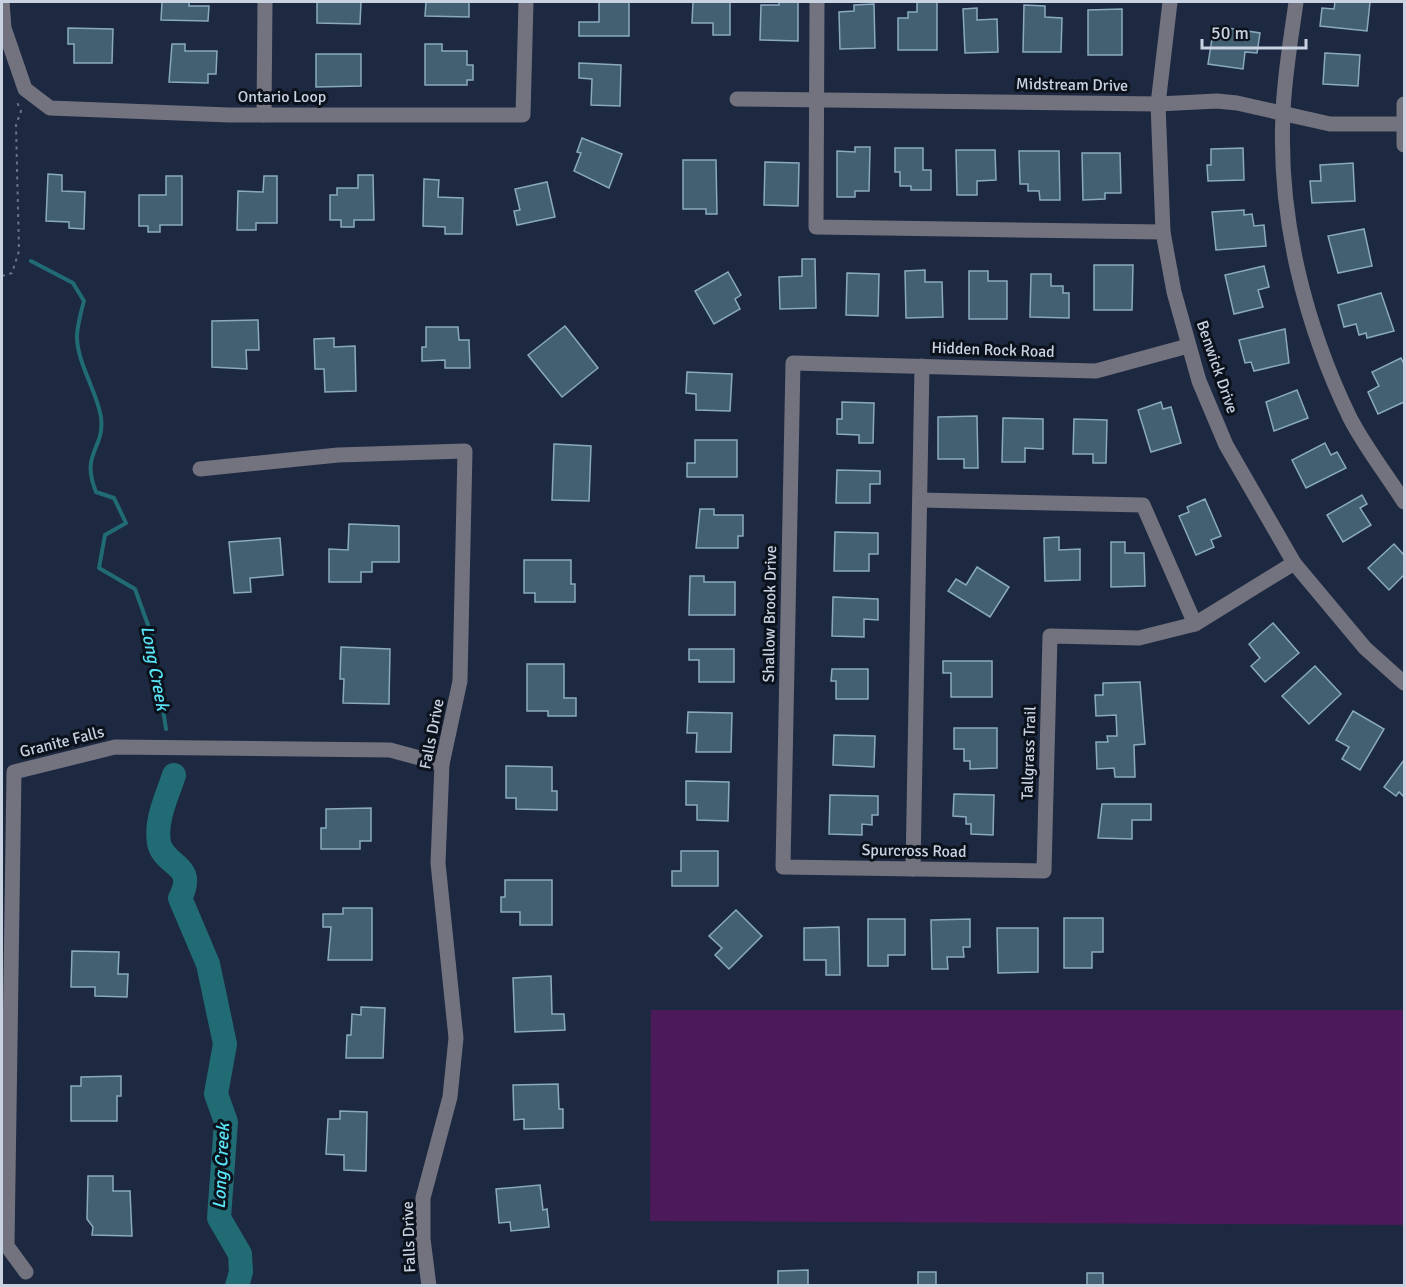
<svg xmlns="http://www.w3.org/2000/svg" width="1406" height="1287" font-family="Signika,sans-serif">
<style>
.green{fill:#4c195b}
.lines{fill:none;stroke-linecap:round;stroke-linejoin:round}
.stream{stroke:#206b74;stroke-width:4}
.river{stroke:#206b74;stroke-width:24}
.building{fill:#426072;stroke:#89aabd;stroke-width:1.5}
.path{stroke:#6a7588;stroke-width:2;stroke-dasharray:3 4.5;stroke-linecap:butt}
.minor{stroke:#73727f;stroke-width:15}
.labels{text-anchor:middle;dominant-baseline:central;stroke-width:6;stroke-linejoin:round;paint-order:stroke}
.street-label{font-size:16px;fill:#c9d2e1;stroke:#0c121c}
.water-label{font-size:18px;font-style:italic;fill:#59e4f5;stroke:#0c121c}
</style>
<rect width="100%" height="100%" fill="#1d2940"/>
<!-- green -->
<polygon class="green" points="651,1010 1404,1010 1404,1225 650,1221"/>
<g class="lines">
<!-- stream -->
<path class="stream" d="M31 261 73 283 84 301C81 312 77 326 77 337 77 362 97 392 101 417 105 450 80 452 96 492L114 498 126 523 105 535 99 568 135 589 152 636 166 729"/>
<!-- river -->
<path class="river" d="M174 775C167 797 155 820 159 843 164 867 198 864 180 898L208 964 225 1044 216 1094 226 1122 219 1218 240 1254 241 1272 237 1286"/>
</g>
<!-- building -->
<g class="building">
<polygon points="162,2 189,2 189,6 209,6 208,21 161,20"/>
<polygon points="317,2 361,2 360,24 317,23"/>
<polygon points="426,2 469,2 469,17 425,16"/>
<polygon points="599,2 629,2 629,36 579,36 579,22 599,22"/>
<polygon points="693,2 730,2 730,35 713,35 713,23 692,23"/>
<polygon points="779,2 798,2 798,41 760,40 761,5 779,5"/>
<polygon points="917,2 937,2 937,50 898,50 898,18 908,18 908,12 917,12"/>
<polygon points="1335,2 1370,2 1367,31 1320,26 1322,8 1334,9"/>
<polygon points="874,4 875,48 840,49 839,12 854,11 854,5"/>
<polygon points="1024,5 1045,6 1045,17 1062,18 1061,52 1023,52"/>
<polygon points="977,8 977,20 997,19 998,52 965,53 963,9"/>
<polygon points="1122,9 1122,55 1088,55 1088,10"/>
<polygon points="1214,26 1260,33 1257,53 1245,52 1243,69 1208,64"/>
<polygon points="68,28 113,29 112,63 74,63 74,44 68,44"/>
<polygon points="172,44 185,44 185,51 217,51 216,74 208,74 208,83 169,82"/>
<polygon points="425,44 442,44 442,51 467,51 467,65 473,65 473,80 467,80 467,85 425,85"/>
<polygon points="1325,53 1360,55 1358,86 1323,84"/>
<polygon points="316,54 361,54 361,86 316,87"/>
<polygon points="579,63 621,65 620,106 591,105 592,79 579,78"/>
<polygon points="582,138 622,154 609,188 574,171 581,153 577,152"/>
<polygon points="855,147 870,147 869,191 855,191 855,197 837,197 837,151 855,152"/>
<polygon points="895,148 923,148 923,170 931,170 931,190 911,190 911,186 900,186 900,172 895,172"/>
<polygon points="1243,148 1244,180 1208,181 1207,165 1211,165 1211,149"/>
<polygon points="956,150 995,150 996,180 977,181 977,195 957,195"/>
<polygon points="1019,151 1059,151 1060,200 1040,200 1039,191 1028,191 1028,184 1020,184"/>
<polygon points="1082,153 1120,153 1121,193 1105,193 1105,199 1083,200"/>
<polygon points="683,160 716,160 717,214 706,214 706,209 683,209"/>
<polygon points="765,162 799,163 798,206 764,205"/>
<polygon points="1353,163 1355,201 1312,203 1310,181 1321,181 1320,165"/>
<polygon points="48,174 62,175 62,191 85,192 84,229 69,228 69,222 46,221"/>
<polygon points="358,175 373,175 374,220 354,220 354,227 341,227 341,220 330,220 330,195 337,195 337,188 358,188"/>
<polygon points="166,176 182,176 182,225 160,225 160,232 148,232 148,226 139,226 139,195 166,195"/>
<polygon points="264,176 277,176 277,223 256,223 256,230 237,230 238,191 263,192"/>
<polygon points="424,179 439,180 438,197 463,198 462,234 445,234 445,227 423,226"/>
<polygon points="547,182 555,217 517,225 514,211 520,210 515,189"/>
<polygon points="1244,210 1244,215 1252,214 1254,226 1264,225 1266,246 1216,250 1212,212"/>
<polygon points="1364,229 1372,266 1338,273 1328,236"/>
<polygon points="802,259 815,259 816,308 780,309 779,277 802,276"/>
<polygon points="1094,265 1133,265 1132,310 1094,310"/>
<polygon points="1264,266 1269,287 1258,290 1263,307 1234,314 1225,275"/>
<polygon points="925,270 925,282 942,282 943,317 906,318 905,271"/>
<polygon points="969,271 988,271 988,281 1007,281 1007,319 969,319"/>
<polygon points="728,272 741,295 735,299 740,309 714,324 695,291"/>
<polygon points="847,273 879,274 878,316 846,315"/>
<polygon points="1031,274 1051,274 1051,286 1063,286 1063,293 1069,293 1069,318 1030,317"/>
<polygon points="1381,293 1394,331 1367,338 1366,333 1359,335 1356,324 1344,327 1338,305"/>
<polygon points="258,320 259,350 246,350 247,369 212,367 212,321"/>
<polygon points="565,326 598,368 562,397 528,355"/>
<polygon points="426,327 458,327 459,340 469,340 470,368 445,368 445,360 422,361 422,347 426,347"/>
<polygon points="1285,329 1289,363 1254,371 1251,362 1245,363 1239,340"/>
<polygon points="334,338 334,347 355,346 356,391 325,392 324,369 315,369 314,339"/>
<polygon points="1401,358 1404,364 1404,402 1378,414 1368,392 1379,386 1372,372"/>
<polygon points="687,372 732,374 730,411 696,410 696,394 686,393"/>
<polygon points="1297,390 1308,418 1274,431 1266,402"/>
<polygon points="842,402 874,403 873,443 859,443 859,435 837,434 837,419 842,419"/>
<polygon points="1161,402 1163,409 1171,407 1181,443 1151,452 1138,410"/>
<polygon points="977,416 978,468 964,468 964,459 938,459 938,417"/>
<polygon points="1003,418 1043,419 1043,449 1025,448 1025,462 1002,462"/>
<polygon points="1074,419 1107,420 1106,463 1093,463 1093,454 1073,454"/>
<polygon points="695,440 737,440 737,477 687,477 687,463 695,463"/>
<polygon points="1325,443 1331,455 1337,452 1346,468 1306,488 1292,460"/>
<polygon points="554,444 591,446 589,501 552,500"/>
<polygon points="837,470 880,471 880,484 870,484 870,503 836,503"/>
<polygon points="1362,495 1367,504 1360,508 1371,525 1343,542 1327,515"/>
<polygon points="1205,499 1221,536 1211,540 1214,547 1196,555 1179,516 1189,512 1187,507"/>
<polygon points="700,509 714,509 714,515 743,515 743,536 738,536 738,548 696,548"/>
<polygon points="349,524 399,526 399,562 372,562 372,572 361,572 361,582 329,582 329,549 348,550"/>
<polygon points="835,532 878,533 878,554 869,554 869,571 834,571"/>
<polygon points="1059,537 1059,550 1080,549 1080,580 1045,581 1044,538"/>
<polygon points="280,538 283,575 250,578 251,592 234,593 229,542"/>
<polygon points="1111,542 1125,542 1125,553 1144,553 1145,586 1111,587"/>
<polygon points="1394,544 1404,555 1404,575 1389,590 1368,568"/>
<polygon points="524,560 571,560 571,584 575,584 575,602 535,602 535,593 524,593"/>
<polygon points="977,567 1009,587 990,617 948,591 956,579 966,585"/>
<polygon points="690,576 704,576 704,582 735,582 735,615 689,615"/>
<polygon points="833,597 878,599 878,620 864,619 864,637 832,636"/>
<polygon points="1273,623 1299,653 1265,682 1251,666 1260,658 1249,644"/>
<polygon points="341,647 390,649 389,704 343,703 344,679 340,679"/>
<polygon points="689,649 734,649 734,682 699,682 699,660 689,660"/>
<polygon points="943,661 992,661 992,697 951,697 951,673 943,673"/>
<polygon points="527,664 564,664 564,698 576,698 576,716 548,716 548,711 527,711"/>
<polygon points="1315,666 1341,694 1309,724 1282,696"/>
<polygon points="832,669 868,669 868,699 836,699 836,681 831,681"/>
<polygon points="1140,682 1145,744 1134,745 1135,777 1115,777 1114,768 1097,769 1096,742 1108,742 1107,736 1117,736 1116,715 1096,716 1095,695 1103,695 1103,683"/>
<polygon points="1353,711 1384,729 1360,770 1342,759 1349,747 1336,740"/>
<polygon points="688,712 732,713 731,752 696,752 697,733 687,733"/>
<polygon points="954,728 997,728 997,768 970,769 970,761 964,761 964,749 954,749"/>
<polygon points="834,735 875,736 874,767 833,765"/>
<polygon points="1404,760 1404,797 1399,792 1396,796 1384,787"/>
<polygon points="506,766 552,767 552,791 557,791 557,810 516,809 516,798 506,798"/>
<polygon points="686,781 729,782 728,821 697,820 697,805 686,805"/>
<polygon points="954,794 994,795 993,835 971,834 971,824 966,824 966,817 953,816"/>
<polygon points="830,795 878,796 878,815 872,815 872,825 862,824 862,835 829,834"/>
<polygon points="1102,804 1151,804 1151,820 1132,820 1132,839 1098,838"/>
<polygon points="371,808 371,841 360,841 360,849 321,849 321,828 326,828 326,809"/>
<polygon points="681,851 718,851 718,886 672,886 672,871 681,871"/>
<polygon points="505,880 552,880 552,925 520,925 520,912 501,912 501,897 505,897"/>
<polygon points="343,908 372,908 372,960 328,960 331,927 323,927 323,914 343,914"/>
<polygon points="736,910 762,936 729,969 715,955 722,948 709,936"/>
<polygon points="1064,918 1103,918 1103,952 1092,952 1092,968 1064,968"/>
<polygon points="868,919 905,919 905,955 888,955 888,966 868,966"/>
<polygon points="970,919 970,947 963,947 964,957 947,957 948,969 932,969 931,920"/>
<polygon points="839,927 840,975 826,975 826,960 804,960 804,928"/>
<polygon points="997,928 1038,928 1038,972 998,973"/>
<polygon points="72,951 119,952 118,974 128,974 127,997 95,996 95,987 71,987"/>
<polygon points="551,976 552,1014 564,1014 565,1030 515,1032 513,978"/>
<polygon points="361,1007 385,1008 383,1058 346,1058 347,1035 351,1035 352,1014 361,1015"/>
<polygon points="121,1076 121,1096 117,1096 117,1121 71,1121 71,1086 81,1086 81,1077"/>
<polygon points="558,1084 559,1109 563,1109 563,1128 524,1129 524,1119 514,1120 513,1085"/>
<polygon points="340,1111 367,1112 366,1171 344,1170 344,1155 326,1154 328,1119 340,1119"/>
<polygon points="88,1176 113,1176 113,1191 130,1191 132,1236 92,1235 93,1227 87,1219"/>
<polygon points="540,1185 543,1210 547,1209 549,1227 511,1231 510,1222 499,1223 496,1189"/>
<polygon points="808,1270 808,1286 778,1286 778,1271"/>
<rect x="918" y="1272" width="18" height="14"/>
<rect x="1087" y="1273" width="16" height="13"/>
</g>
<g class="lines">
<!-- path -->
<polyline class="path" points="2,276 12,273 19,251 16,125 21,111 16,100"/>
<!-- minor -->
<g class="minor">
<polyline points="2,2 4,28 25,89 50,108 229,115 523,115 526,2"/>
<polyline points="817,2 816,227 1163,232"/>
<polyline points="1170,2 1158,104 1163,232 1174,292 1199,381 1226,445 1294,563 1365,648 1404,683"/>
<path d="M1296 2C1291 39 1284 77 1283 114 1278 218 1305 325 1350 418 1365 447 1387 475 1404 502"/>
<polyline points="737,99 1158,104 1217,101 1237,103 1330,124 1404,124"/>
<polyline points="1404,104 1404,145"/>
<polyline points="264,115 265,2"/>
<polyline points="1188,346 1096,371 793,363 783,867 1044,871 1050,636 1139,638 1195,624 1294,563"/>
<polyline points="200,469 338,455 465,451 460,681 442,764 438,863 456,1038 450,1097 423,1198 423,1239 429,1286"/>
<polyline points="920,500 1143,505 1195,624"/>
<polyline points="913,869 922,366"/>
<polyline points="26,1272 7,1246 14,772 115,747 390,750 442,764"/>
</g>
</g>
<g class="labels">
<!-- street labels -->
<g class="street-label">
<text transform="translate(1072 85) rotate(1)">Midstream Drive</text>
<text x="282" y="97">Ontario Loop</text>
<text transform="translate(993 350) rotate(2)">Hidden Rock Road</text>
<text transform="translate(1217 367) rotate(71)">Benwick Drive</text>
<text transform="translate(770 614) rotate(-89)">Shallow Brook Drive</text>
<text transform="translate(432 734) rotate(-79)">Falls Drive</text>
<text transform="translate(62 742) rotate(-14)">Granite Falls</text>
<text transform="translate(1029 753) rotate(-88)">Tallgrass Trail</text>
<text transform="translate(914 851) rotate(1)">Spurcross Road</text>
<text transform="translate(409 1237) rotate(-92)">Falls Drive</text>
</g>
<!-- water labels -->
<g class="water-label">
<text transform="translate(155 668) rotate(79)">Long Creek</text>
<text transform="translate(221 1166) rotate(-87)">Long Creek</text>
</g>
</g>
<!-- border -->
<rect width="1406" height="1287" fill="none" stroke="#c9d2e1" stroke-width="6"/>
<!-- scale -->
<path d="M1202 39v9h104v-9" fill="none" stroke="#c9d2e1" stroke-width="3"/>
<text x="1211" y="39" font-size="18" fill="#c9d2e1" stroke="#0c121c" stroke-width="4.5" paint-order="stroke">50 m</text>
</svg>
